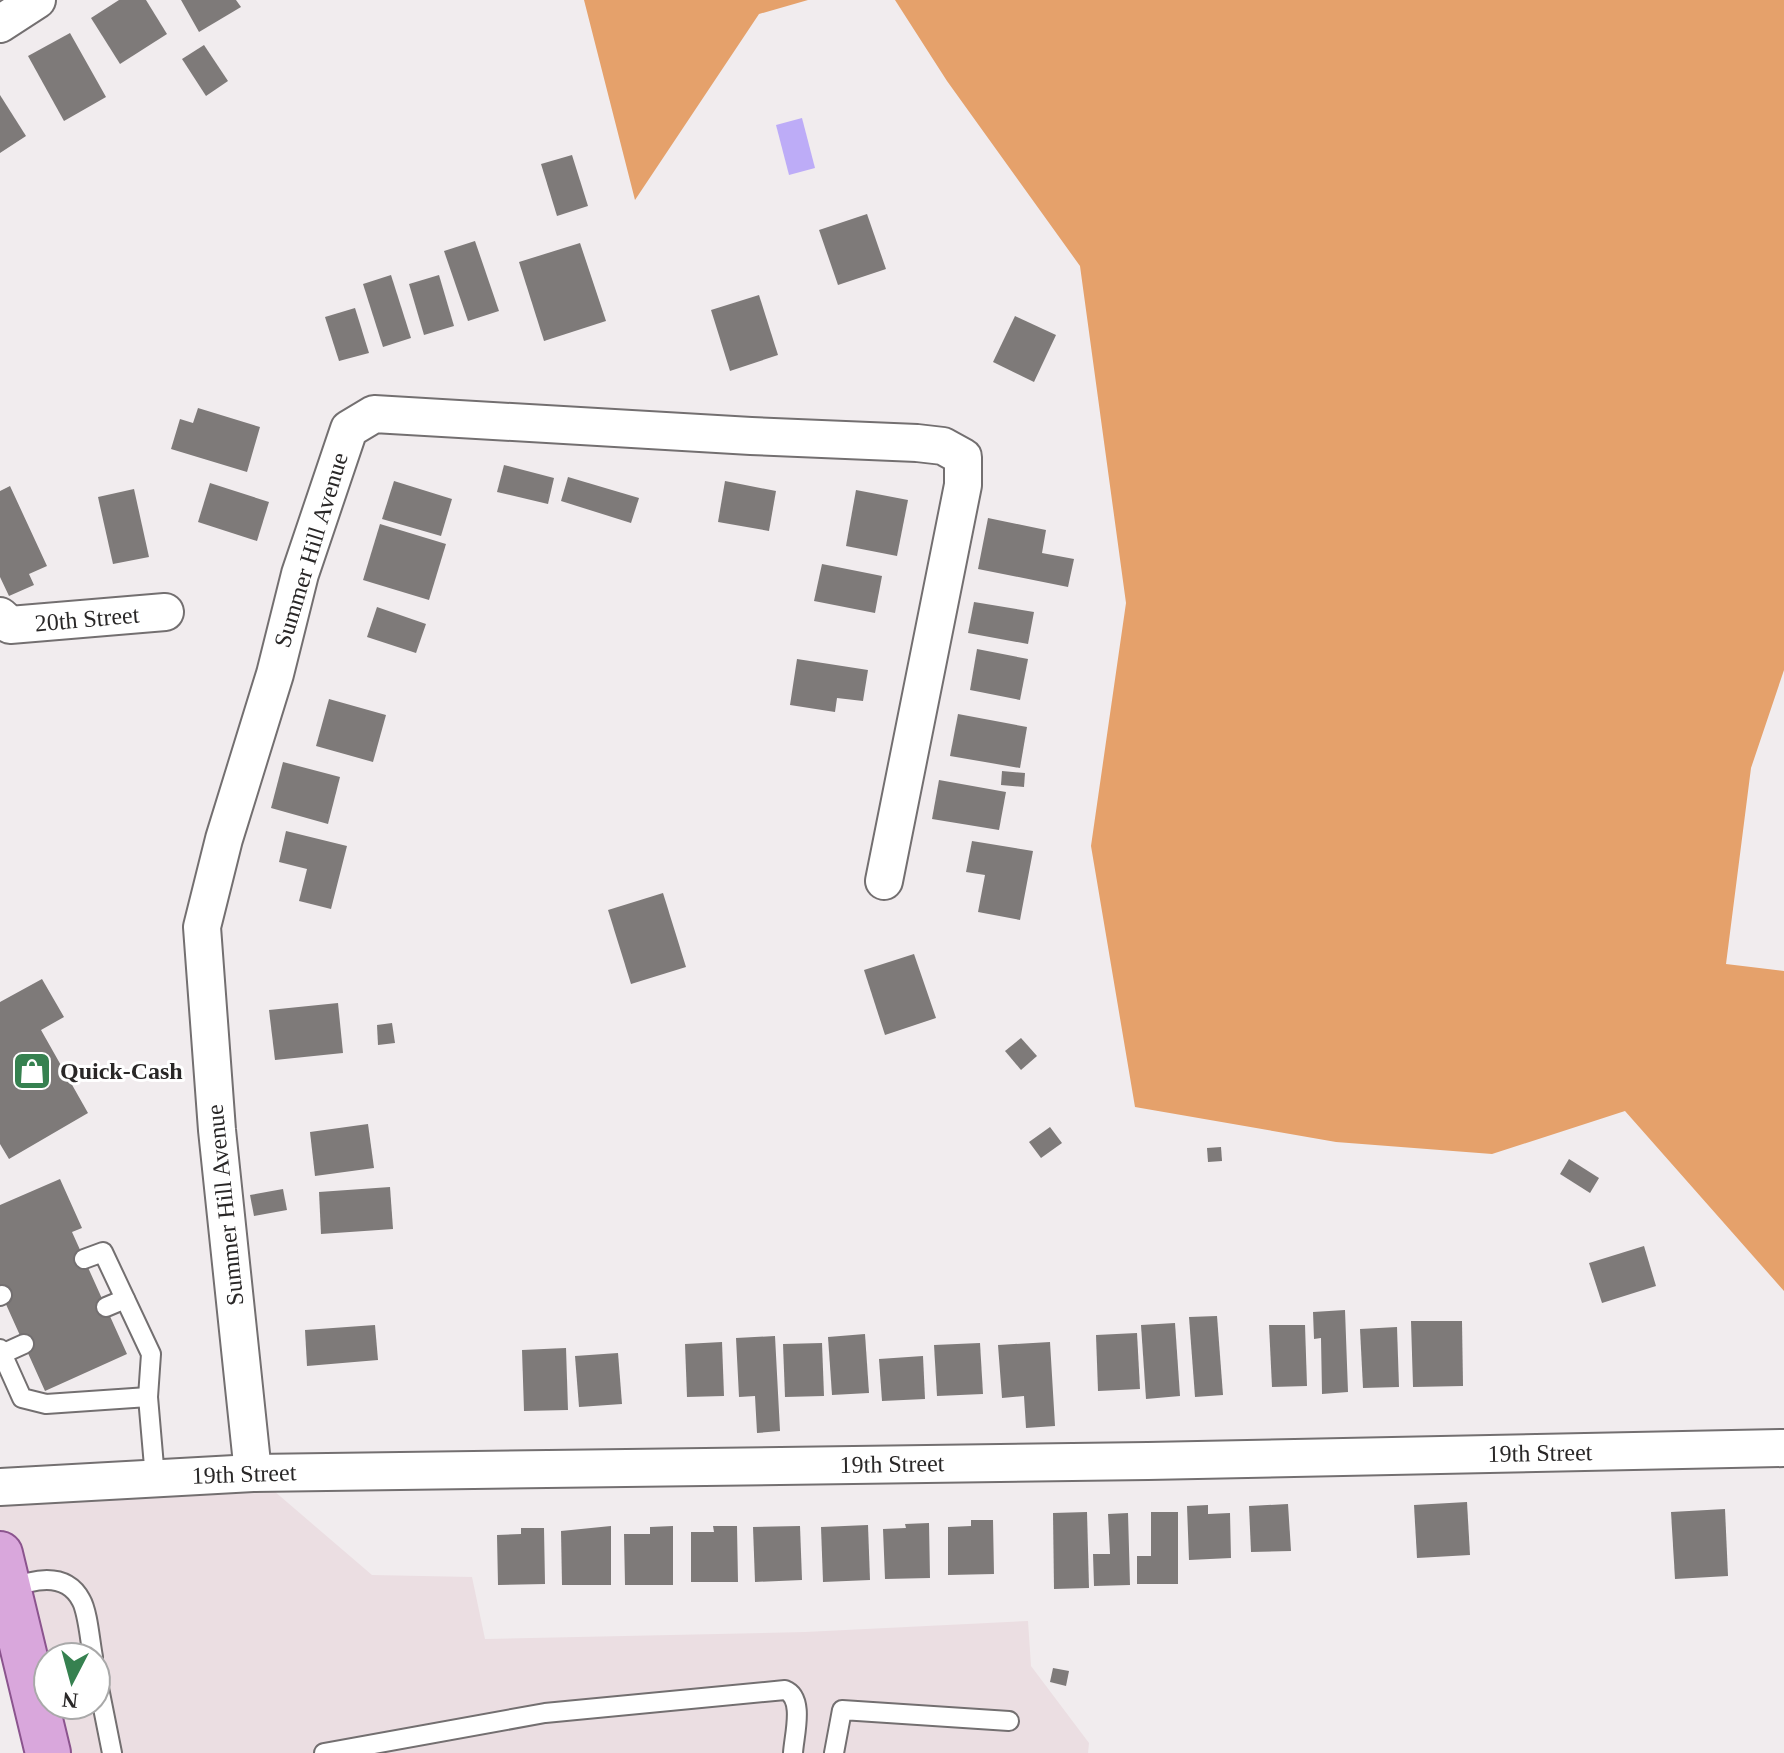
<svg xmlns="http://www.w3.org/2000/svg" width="1784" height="1753" font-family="'Times New Roman',serif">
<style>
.built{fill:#ebdee2;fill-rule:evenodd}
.forest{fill:#e5a16b}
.water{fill:#bdacf7}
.building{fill:#7e7a79}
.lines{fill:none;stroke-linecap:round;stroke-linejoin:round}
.service-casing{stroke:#736f70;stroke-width:22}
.minor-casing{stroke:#736f70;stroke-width:40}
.primary-casing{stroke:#8b548e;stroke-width:48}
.service{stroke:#fff;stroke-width:18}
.minor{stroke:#fff;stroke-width:36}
.primary{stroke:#d9a7dc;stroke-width:44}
.labels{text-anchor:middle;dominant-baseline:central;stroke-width:6;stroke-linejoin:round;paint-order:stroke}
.street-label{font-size:24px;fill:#292727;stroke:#fff}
.poi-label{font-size:24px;font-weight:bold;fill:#292727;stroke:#fff;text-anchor:start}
</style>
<rect width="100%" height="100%" fill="#f1ecee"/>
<!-- built -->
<path class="built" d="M253 1473 372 1575 472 1577 485 1639 805 1632 1028 1621 1031 1666 1089 1743 1088 1753H48L0 1554V1487ZM48 1657H96V1705H48Z"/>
<!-- forest -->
<g class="forest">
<polygon points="584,0 808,0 759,14 635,200"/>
<polygon points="895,0 1784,0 1784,670 1751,768 1726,964 1784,971 1784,1291 1625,1111 1492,1154 1336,1142 1135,1107 1091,846 1126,603 1080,266 947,81"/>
</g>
<!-- water -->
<polygon class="water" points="802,118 815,168 789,175 776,125"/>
<!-- building -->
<g class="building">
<polygon points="119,0 146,0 167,34 120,64 91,18"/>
<polygon points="181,0 236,0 241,7 199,32"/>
<polygon points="70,33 106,97 64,121 28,56"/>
<polygon points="204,45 228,81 206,96 182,59"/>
<polygon points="0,95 26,136 0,153"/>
<polygon points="572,155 588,206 557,216 541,164"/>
<polygon points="867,214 886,269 838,285 819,230"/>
<polygon points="475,241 499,311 468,321 444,251"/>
<polygon points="580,243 606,321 544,341 519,262"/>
<polygon points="391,275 411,338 383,347 363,284"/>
<polygon points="439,275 454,326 424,335 409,284"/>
<polygon points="759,295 778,355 730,371 711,310"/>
<polygon points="355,308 369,353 339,361 325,317"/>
<polygon points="1015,316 1056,335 1034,382 993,362"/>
<polygon points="198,408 260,427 247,472 171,449 180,419 193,423"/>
<polygon points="504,465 554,478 548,504 497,492"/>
<polygon points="568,477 639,498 631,523 561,501"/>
<polygon points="394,481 452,499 441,536 382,519"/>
<polygon points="725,481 776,491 769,531 718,522"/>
<polygon points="210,483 269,502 257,541 198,522"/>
<polygon points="10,486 47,566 29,574 34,585 9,596 0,577 0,491"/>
<polygon points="134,489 149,557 113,564 98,497"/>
<polygon points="856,490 908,500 897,556 846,546"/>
<polygon points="988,518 1046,530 1042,553 1074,559 1068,587 978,569"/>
<polygon points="380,524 446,544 429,600 363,580"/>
<polygon points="822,564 882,576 875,613 814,601"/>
<polygon points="974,602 1034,612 1028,644 968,633"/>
<polygon points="377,607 426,624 416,653 367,637"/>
<polygon points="977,649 1028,659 1020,700 970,690"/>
<polygon points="797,659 868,670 863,701 837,698 835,712 790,705"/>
<polygon points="329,699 386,715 373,762 316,746"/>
<polygon points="958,714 1027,727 1020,768 950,756"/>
<polygon points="283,762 340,777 328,824 271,808"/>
<polygon points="1002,771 1025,773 1024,787 1001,785"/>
<polygon points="939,780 1006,792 999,830 932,819"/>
<polygon points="286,831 347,846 331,909 299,901 307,869 279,862"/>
<polygon points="972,841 1033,851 1020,920 978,912 985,875 966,872"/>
<polygon points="663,893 686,967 631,984 608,910"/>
<polygon points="914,954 936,1018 885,1035 864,970"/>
<polygon points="42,979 64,1017 41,1030 88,1113 9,1159 0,1144 0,1002"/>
<polygon points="338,1003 343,1053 275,1060 269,1010"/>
<polygon points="392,1023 395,1043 378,1045 377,1025"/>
<polygon points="1021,1038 1037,1056 1021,1070 1005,1051"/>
<polygon points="368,1124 374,1168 315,1176 310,1132"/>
<polygon points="1050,1127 1062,1143 1041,1158 1029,1142"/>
<polygon points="1221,1147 1222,1161 1208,1162 1207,1148"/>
<polygon points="1569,1159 1599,1178 1590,1193 1560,1174"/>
<polygon points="60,1179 82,1228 72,1232 127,1354 45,1391 0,1291 0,1205"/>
<polygon points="390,1187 393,1229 321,1234 319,1192"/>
<polygon points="283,1189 287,1210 254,1216 250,1195"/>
<polygon points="1644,1246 1656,1286 1602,1303 1589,1263"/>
<polygon points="1345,1310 1348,1392 1322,1394 1321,1338 1314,1339 1313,1312"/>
<polygon points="1217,1316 1223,1395 1195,1397 1189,1317"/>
<polygon points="1411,1321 1462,1321 1463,1386 1413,1387"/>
<polygon points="1175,1323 1180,1396 1146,1399 1141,1325"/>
<polygon points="375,1325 378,1360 307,1366 305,1330"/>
<polygon points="1269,1325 1305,1325 1307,1386 1272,1387"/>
<polygon points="1397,1327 1399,1387 1363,1388 1360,1329"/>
<polygon points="1137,1333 1140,1389 1098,1391 1096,1335"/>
<polygon points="865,1334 869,1393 832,1395 828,1337"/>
<polygon points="775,1336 780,1431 757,1433 755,1396 739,1397 736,1338"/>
<polygon points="722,1342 724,1396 687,1397 685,1344"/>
<polygon points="1050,1342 1055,1426 1026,1428 1024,1396 1002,1398 998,1345"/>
<polygon points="822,1343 824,1396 785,1397 783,1344"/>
<polygon points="980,1343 983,1394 937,1396 934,1345"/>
<polygon points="566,1348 568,1410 524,1411 522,1350"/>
<polygon points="618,1353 622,1404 579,1407 575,1356"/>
<polygon points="923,1356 925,1399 882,1401 879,1359"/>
<polygon points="1467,1502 1470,1555 1417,1558 1414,1505"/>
<polygon points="1288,1504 1291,1551 1251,1552 1249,1506"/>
<polygon points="1208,1505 1208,1514 1230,1513 1231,1558 1189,1560 1187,1506"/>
<polygon points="1725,1509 1728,1576 1675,1579 1671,1512"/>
<polygon points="1087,1512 1089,1588 1054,1589 1053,1513"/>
<polygon points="1151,1512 1178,1512 1178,1584 1137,1584 1137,1556 1151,1556"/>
<polygon points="1128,1513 1130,1585 1094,1586 1093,1554 1110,1554 1108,1514"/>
<polygon points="971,1520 993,1520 994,1574 948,1575 948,1527 971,1526"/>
<polygon points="929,1523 930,1578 885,1579 883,1529 906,1528 905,1524"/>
<polygon points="868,1525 870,1580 823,1582 821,1527"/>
<polygon points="611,1526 611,1585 562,1585 561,1531"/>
<polygon points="673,1526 673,1585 625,1585 624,1534 650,1534 650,1527"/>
<polygon points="713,1526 737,1526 738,1582 691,1582 691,1532 714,1532"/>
<polygon points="800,1526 802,1580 755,1582 753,1527"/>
<polygon points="521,1528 544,1528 545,1584 498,1585 497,1535 521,1534"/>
<polygon points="1053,1668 1069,1671 1066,1686 1050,1682"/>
</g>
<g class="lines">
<defs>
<g id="service">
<polyline points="84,1259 103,1252 151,1354 148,1397 155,1478"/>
<polyline points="0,1296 2,1295"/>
<polyline points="106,1307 125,1299"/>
<polyline points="0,1349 22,1398 46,1404 148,1397"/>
<polyline points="2,1354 24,1344"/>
<path d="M6 1590C31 1580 65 1570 81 1600 88 1612 90 1642 93 1657"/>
<polyline points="96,1673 112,1753"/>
<path d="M324 1753 545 1713 785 1690C805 1698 794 1735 793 1753"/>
<polyline points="834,1753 842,1710 1009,1721"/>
</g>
<g id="minor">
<polyline points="0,24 37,0"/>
<polyline points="0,616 10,625 165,612"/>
<polyline points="253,1473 217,1130 202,927 224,839 275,674 300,574 349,429 374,414 751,436 917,443 943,446 963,457 963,485 884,881"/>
<polyline points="0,1487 253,1473 1148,1461 1784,1448"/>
</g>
<polyline id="primary" points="0,1554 48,1753"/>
</defs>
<!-- service casing -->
<use href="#service" class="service-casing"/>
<!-- minor casing -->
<use href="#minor" class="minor-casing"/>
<!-- primary casing -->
<use href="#primary" class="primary-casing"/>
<!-- service -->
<use href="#service" class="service"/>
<!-- minor -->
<use href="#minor" class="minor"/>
<!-- primary -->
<use href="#primary" class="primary"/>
</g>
<!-- icons -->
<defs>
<symbol id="shop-square" viewBox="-11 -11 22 22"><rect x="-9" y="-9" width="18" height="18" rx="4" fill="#368150" stroke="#fff"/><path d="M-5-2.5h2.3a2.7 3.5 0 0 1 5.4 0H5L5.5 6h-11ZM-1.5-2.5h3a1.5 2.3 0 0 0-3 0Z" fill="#fff"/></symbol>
</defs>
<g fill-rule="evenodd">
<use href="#shop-square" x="10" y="1049" width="44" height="44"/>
</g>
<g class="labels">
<!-- street labels -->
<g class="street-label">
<text transform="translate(311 550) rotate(-73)">Summer Hill Avenue</text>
<text transform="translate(87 619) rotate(-5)">20th Street</text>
<text transform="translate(225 1205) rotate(-96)">Summer Hill Avenue</text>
<text transform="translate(1540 1453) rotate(-1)">19th Street</text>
<text transform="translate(892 1464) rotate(-1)">19th Street</text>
<text transform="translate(244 1474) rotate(-2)">19th Street</text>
</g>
<!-- poi labels -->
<g class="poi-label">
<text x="60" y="1071">Quick-Cash</text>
</g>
</g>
<!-- north arrow -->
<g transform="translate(72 1681) rotate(186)"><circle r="38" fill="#ffffff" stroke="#a9a9a9" stroke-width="2"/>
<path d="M0-6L14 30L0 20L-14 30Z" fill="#368150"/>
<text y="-12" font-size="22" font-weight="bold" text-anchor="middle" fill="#292727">N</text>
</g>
</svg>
